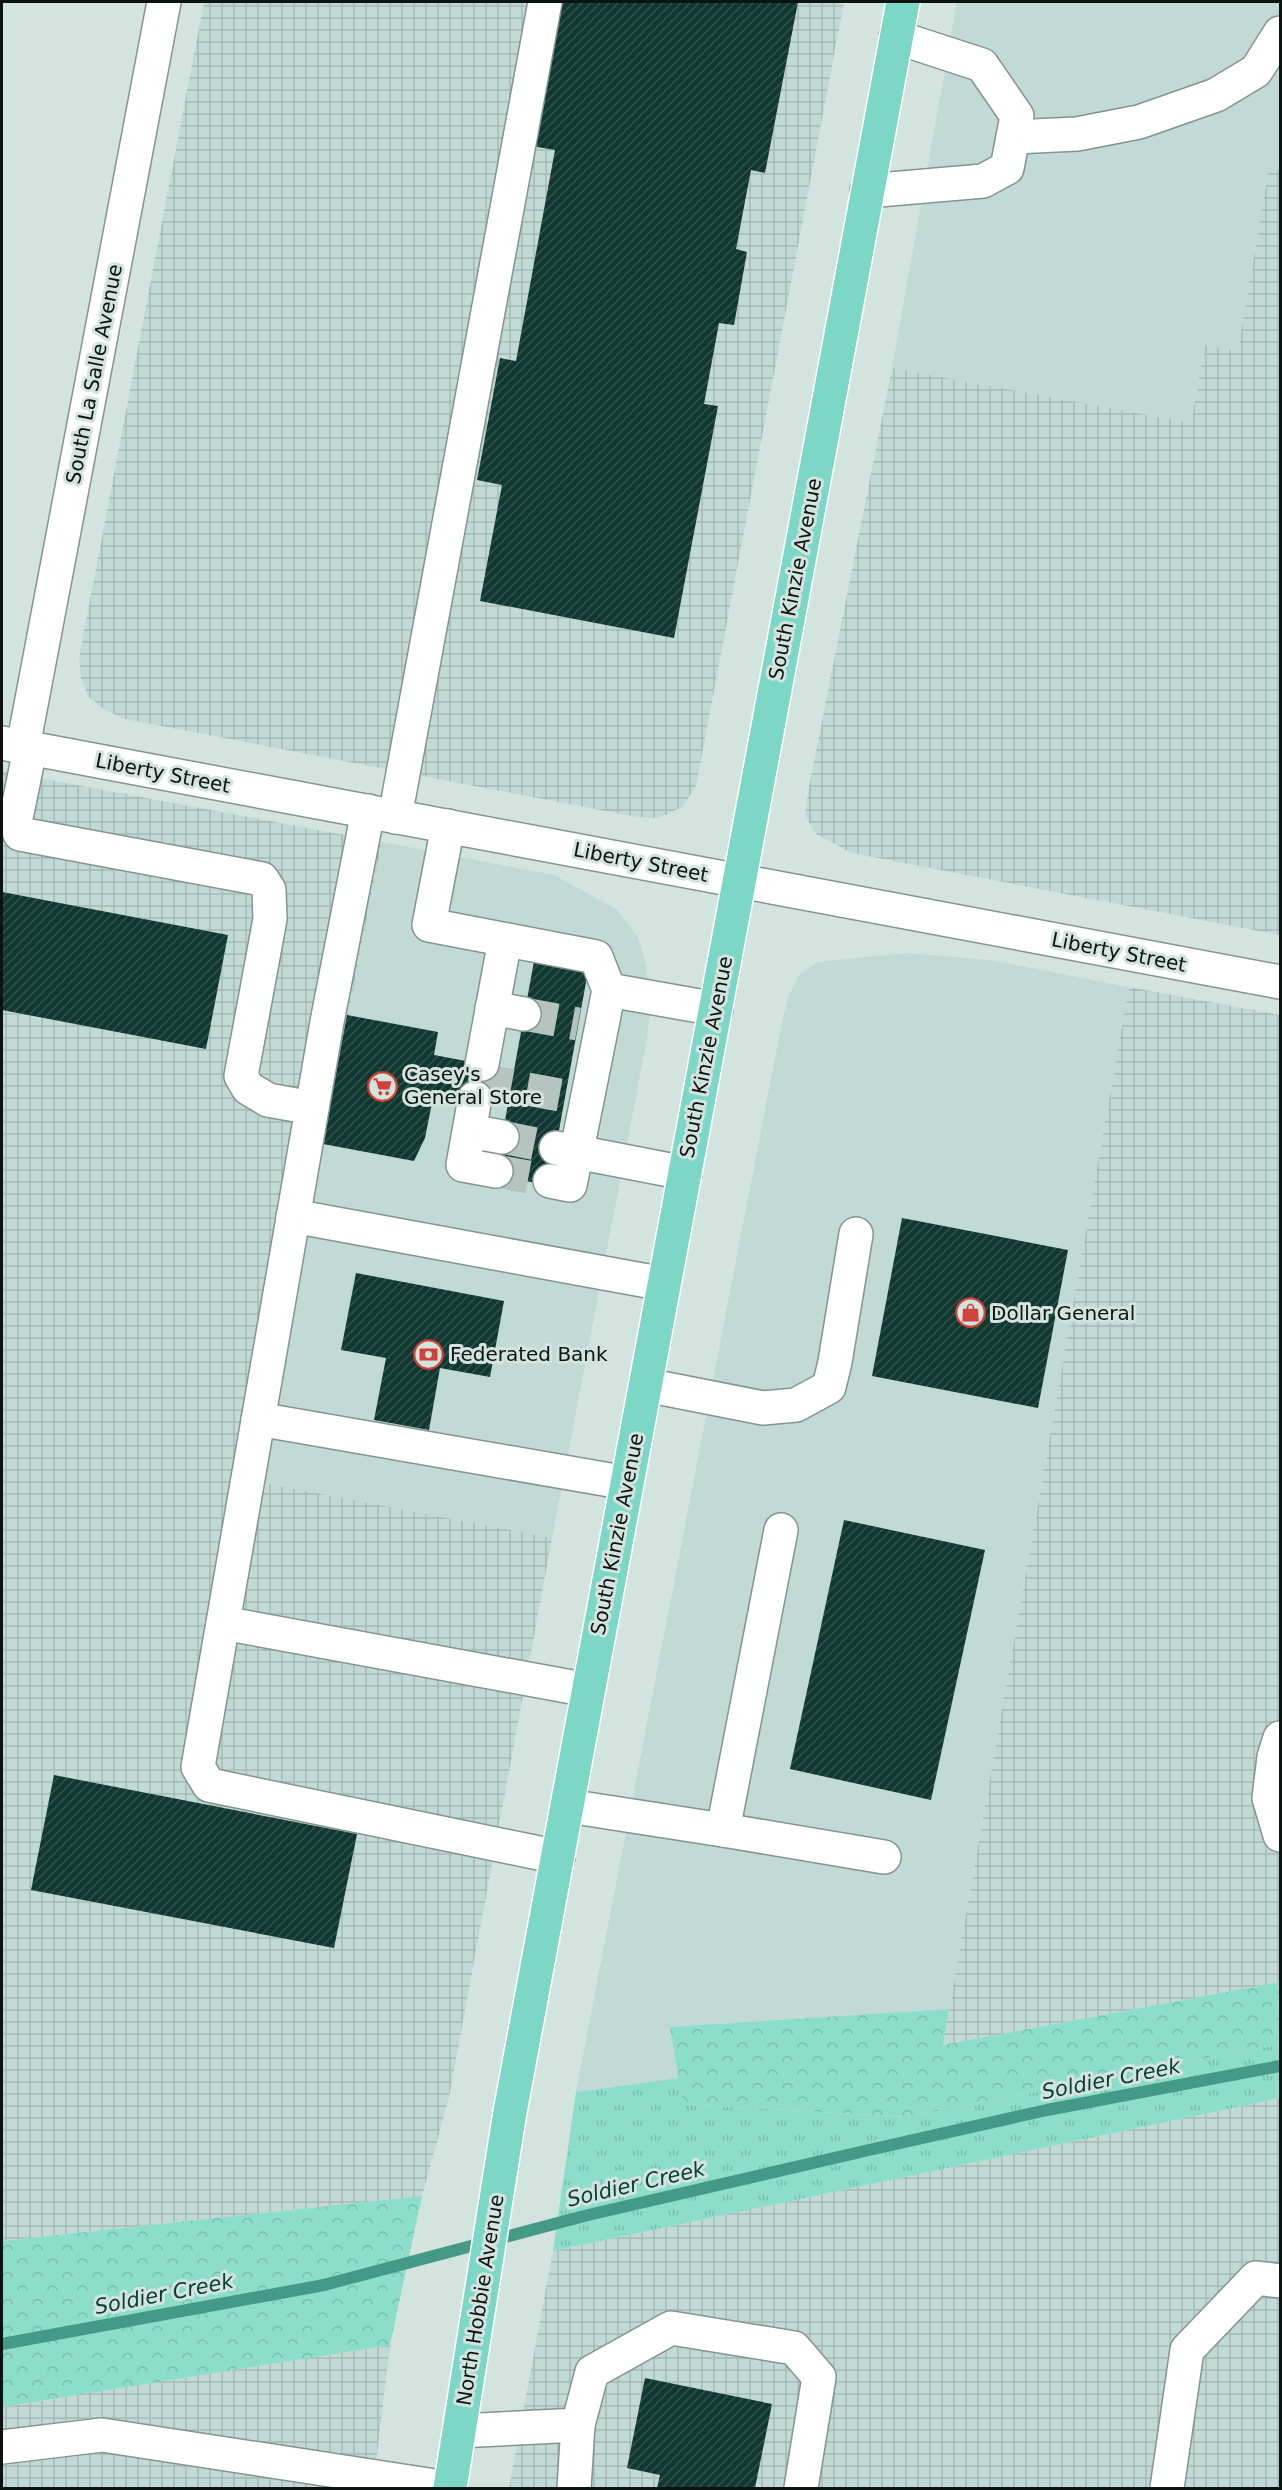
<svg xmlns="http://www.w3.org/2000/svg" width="1282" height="2490" font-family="'DejaVu Sans',sans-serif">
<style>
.built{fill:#c1dad3}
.industrial{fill:url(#industrial-grid)}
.grass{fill:url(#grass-tufts)}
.forest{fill:url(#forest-crowns)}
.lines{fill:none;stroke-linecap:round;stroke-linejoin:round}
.stream{stroke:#449987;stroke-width:12}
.building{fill:url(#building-hatch)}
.minor-tunnel{stroke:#b5c4bf;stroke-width:33;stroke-dasharray:33 16;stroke-linecap:butt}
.minor-casing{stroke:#859490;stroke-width:36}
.major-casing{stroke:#fff;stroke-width:36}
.minor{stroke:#fff;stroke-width:33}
.major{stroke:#7cd7c7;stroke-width:33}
.labels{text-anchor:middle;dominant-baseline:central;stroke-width:6;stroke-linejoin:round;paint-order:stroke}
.street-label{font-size:20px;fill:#0d1311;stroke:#d3e3de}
.poi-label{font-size:20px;fill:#0d1311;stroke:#d3e3de;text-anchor:start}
.water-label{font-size:21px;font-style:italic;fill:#084035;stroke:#d3e3de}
</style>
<defs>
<pattern id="industrial-grid" width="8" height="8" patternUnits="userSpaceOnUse" patternTransform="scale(1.5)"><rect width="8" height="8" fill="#c1dad3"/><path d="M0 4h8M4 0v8" fill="none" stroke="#a5bab4"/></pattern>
<pattern id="grass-tufts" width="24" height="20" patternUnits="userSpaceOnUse" patternTransform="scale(1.5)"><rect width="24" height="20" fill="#8cdeca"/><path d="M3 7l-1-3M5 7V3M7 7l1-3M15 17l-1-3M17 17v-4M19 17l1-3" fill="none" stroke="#78beac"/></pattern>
<pattern id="forest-crowns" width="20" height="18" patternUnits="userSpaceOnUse" patternTransform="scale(1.5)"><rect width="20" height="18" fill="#8cdeca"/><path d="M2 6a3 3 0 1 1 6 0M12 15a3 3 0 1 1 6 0" fill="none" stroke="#78beac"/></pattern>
<pattern id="building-hatch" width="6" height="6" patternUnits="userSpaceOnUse" patternTransform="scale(1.5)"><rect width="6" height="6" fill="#113830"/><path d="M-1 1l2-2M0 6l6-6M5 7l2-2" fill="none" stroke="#32524b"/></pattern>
</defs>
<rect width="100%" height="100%" fill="#d3e3de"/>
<!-- built -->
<g class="built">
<polygon points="957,2 1280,2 1280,170 1269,169 1238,351 1205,345 1191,423 892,368"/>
<polygon points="382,842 554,875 616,909 638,937 646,965 651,1004 647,1038 552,1538 258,1483"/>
<polygon points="907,953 989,960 1129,987 949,2009 670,2027 679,2078 576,2092 782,1022 789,995 800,974 818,962"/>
</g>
<!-- industrial -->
<g class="industrial">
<polygon points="204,2 844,2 696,786 682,807 659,818 637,817 125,719 105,710 89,697 81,679 79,658"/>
<polygon points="1269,168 1280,170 1280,935 852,853 816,834 805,815 809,787 892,368 1191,423 1205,345 1238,351"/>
<polygon points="2,771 382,842 258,1482 552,1538 449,2097 422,2196 2,2241"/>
<polygon points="1129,987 1280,1015 1280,1982 943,2045"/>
<polygon points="1280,2098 1280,2488 509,2488 553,2251"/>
<polygon points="390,2345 373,2488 2,2488 2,2407"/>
</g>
<!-- grass -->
<polygon class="grass" points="1280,2044 1280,2098 553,2251 576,2092 679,2078 684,2104 907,2117"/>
<!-- forest -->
<g class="forest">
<polygon points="1280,1982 1280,2044 907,2117 683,2104 670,2027 949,2009 943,2045"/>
<polygon points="422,2196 390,2345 2,2407 2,2241"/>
</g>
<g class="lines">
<!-- stream -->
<polyline class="stream" points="2,2344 324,2285 588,2215 869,2150 1047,2110 1280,2066"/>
</g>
<!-- building -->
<g class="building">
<polygon points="559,2 798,2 765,173 751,170 736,249 747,252 734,325 719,323 704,404 718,406 674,638 480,601 502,485 477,480 500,358 516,361 555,150 532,146"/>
<polygon points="2,892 228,935 206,1049 2,1010"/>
<polygon points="535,956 589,966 549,1185 495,1176 508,1104 475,1098 432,1090 433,1098 425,1138 414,1161 323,1144 347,1015 438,1032 434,1055 514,1070"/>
<polygon points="902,1218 1068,1250 1038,1408 872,1376"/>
<polygon points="356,1273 504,1301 490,1377 440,1368 429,1430 374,1420 386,1358 341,1350"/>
<polygon points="844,1520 985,1550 931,1800 790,1769"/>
<polygon points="54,1775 357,1834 334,1948 31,1890"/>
<polygon points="645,2378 772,2404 755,2488 657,2488 660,2475 627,2468"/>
</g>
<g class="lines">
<!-- minor-tunnel -->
<g class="minor-tunnel">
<polyline points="524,1014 578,1024"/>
<polyline points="479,1080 565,1096"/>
<polyline points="502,1137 556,1148"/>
<polyline points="496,1171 550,1181"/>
</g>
<defs>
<g id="minor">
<polyline points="1013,137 1077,134 1139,122 1216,95 1256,71 1280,33"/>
<polyline points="867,191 983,181 1007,168 1017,116 982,65 896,37"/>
<polyline points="2,743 1280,982"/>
<polyline points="23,747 164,2"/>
<polyline points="30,749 15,823 20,834 262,879 269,890 270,919 241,1076 248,1088 268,1100 312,1108"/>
<polyline points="368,811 327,1022 198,1767 209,1785 558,1857"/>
<polyline points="395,817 545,2"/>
<polyline points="448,826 429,925 596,957 609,990 570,1185 550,1181"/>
<polyline points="609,990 716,1009"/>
<polyline points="492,1008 524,1014"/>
<polyline points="482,1064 505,940"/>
<polyline points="475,1098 463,1165 496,1171"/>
<polyline points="470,1131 502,1137"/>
<polyline points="556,1148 685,1173"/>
<polyline points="293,1216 664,1284"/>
<polyline points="646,1385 763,1408 796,1405 829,1387 835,1362 856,1234"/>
<polyline points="258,1419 627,1483"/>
<polyline points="223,1623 588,1690"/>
<polyline points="1280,1738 1274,1757 1269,1798 1280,1835"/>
<polyline points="568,1806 723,1830 781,1530"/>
<polyline points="723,1830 884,1857"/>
<polyline points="459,2431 578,2425 592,2372 671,2328 794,2348 819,2377 801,2488"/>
<polyline points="2,2447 102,2435 448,2488"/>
<polyline points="574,2488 578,2425"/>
<polyline points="1167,2488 1187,2350 1256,2278 1280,2281"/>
</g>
<polyline id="major" points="450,2488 510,2112 903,2"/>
</defs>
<!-- minor casing -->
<use href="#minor" class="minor-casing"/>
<!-- major casing -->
<use href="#major" class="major-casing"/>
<!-- minor -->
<use href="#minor" class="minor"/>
<!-- major -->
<use href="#major" class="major"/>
</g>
<!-- icons -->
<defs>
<symbol id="supermarket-ring" viewBox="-11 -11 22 22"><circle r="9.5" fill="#d3e3de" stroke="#d0423c" stroke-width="1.5"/><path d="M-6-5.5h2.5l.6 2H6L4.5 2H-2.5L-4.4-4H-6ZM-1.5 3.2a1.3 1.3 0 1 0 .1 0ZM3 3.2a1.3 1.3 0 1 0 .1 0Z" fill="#d0423c"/></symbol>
<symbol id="shop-ring" viewBox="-11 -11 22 22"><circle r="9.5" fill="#d3e3de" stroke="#d0423c" stroke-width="1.5"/><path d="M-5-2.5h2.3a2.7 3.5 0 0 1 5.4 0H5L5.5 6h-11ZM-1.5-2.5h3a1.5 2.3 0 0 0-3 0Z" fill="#d0423c"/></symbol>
<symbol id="bank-ring" viewBox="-11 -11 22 22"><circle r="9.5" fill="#d3e3de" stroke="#d0423c" stroke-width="1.5"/><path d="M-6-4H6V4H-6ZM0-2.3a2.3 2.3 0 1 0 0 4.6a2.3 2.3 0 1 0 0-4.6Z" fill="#d0423c"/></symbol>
</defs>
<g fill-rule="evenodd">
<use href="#supermarket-ring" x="366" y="1070" width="33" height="33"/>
<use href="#shop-ring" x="954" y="1296" width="33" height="33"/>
<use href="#bank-ring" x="412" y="1338" width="33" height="33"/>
</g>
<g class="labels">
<!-- street labels -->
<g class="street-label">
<text transform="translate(94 374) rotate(-79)">South La Salle Avenue</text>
<text transform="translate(795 579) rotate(-79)">South Kinzie Avenue</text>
<text transform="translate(163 773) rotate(11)">Liberty Street</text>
<text transform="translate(641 862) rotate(11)">Liberty Street</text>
<text transform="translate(1119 952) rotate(11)">Liberty Street</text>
<text transform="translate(706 1057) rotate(-79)">South Kinzie Avenue</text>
<text transform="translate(617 1534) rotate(-79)">South Kinzie Avenue</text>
<text transform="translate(480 2300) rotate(-81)">North Hobbie Avenue</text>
</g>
<!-- poi labels -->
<g class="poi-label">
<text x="404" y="1074">Casey's<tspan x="404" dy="23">General Store</tspan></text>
<text x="991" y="1313">Dollar General</text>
<text x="450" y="1354">Federated Bank</text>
</g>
<!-- water labels -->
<g class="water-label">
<text transform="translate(1111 2079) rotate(-11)">Soldier Creek</text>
<text transform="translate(636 2184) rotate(-13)">Soldier Creek</text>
<text transform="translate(164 2294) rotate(-11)">Soldier Creek</text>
</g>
</g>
<!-- border -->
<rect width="1282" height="2490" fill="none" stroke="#0d1311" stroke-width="6"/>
</svg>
